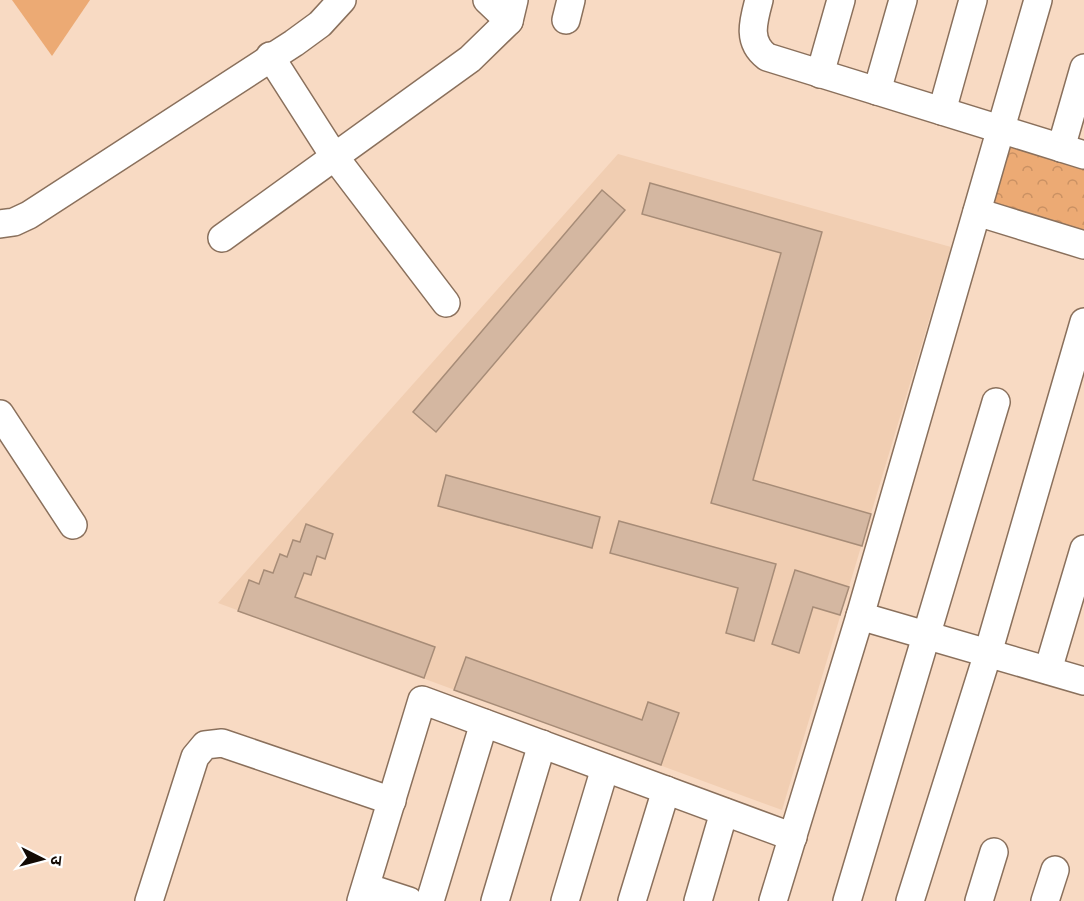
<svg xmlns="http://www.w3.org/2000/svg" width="1084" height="901" font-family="'Zilla Slab','Noto Sans Devanagari',serif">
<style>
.built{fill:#f1ceb2}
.park{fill:url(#park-crowns)}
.pitch{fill:#ecaa74}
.building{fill:#d4b7a1;stroke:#a78c77;stroke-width:1.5}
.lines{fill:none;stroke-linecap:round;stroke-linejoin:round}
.minor-casing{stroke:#8a705c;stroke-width:30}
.minor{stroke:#fff;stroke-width:27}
</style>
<defs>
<pattern id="park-crowns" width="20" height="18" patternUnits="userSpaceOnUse" patternTransform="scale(1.5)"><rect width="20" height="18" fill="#ecaa74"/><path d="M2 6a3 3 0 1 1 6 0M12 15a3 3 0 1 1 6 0" fill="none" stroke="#ca9163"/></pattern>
</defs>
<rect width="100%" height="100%" fill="#f8dac3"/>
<!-- built -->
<polygon class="built" points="618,154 951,247 782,810 218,603"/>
<!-- park -->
<polygon class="park" points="1002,130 1084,155 1084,245 977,212"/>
<!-- pitch -->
<polygon class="pitch" points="12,0 90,0 52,56"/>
<!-- building -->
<g class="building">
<polygon points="650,183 822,232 753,480 871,514 862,546 711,503 781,253 642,214"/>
<polygon points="602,190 625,210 436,432 413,412"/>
<polygon points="446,475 600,517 592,548 438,506"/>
<polygon points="619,521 776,564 754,641 726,633 738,588 610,553"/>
<polygon points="306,524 333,534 325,559 317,556 311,575 304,573 295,597 435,647 424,678 238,611 249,580 259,584 264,570 273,573 280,554 287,557 293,540 300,542"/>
<polygon points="795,570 849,587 840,615 813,607 799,653 772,644"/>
<polygon points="466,657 642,720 648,702 679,713 661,765 454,690"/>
</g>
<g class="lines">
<defs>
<g id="minor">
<polyline points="487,0 509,21"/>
<path d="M759 0C753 22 747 42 767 57L1084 155"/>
<polyline points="566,20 571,0"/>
<polyline points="270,56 334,156 446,303"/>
<polyline points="820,74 841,0"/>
<polyline points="877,91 903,0"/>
<polyline points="942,111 973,0"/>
<polyline points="1061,148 1084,68"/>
<polyline points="977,212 1084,245"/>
<polyline points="0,224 14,222 29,215 294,43 320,24 342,0"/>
<polyline points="222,238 470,59 509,21 514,0"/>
<polyline points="0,414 73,525"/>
<polyline points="860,616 1084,681"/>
<polyline points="1048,670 1084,549"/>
<polyline points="366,887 409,901"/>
<polyline points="149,901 195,757 205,745 222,743 392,801"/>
<polyline points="361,901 422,700 793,837"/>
<polyline points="430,901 484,723"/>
<polyline points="495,901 542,744"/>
<polyline points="565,901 605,768"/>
<polyline points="632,901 666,790"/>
<polyline points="698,901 724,812"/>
<polyline points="773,901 860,616 1038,0"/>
<polyline points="847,901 996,402"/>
<polyline points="910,901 988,653 1084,322"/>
<polyline points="979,901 994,852"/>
<polyline points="1045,901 1055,870"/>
</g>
</defs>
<!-- minor casing -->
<use href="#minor" class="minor-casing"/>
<!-- minor -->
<use href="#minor" class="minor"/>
</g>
<!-- north arrow -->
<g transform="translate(42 859) rotate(96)" stroke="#ffffff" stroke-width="4.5" paint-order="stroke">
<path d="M0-4.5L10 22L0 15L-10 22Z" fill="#130a04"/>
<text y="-9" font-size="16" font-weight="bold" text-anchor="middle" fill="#130a04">उ</text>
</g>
</svg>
